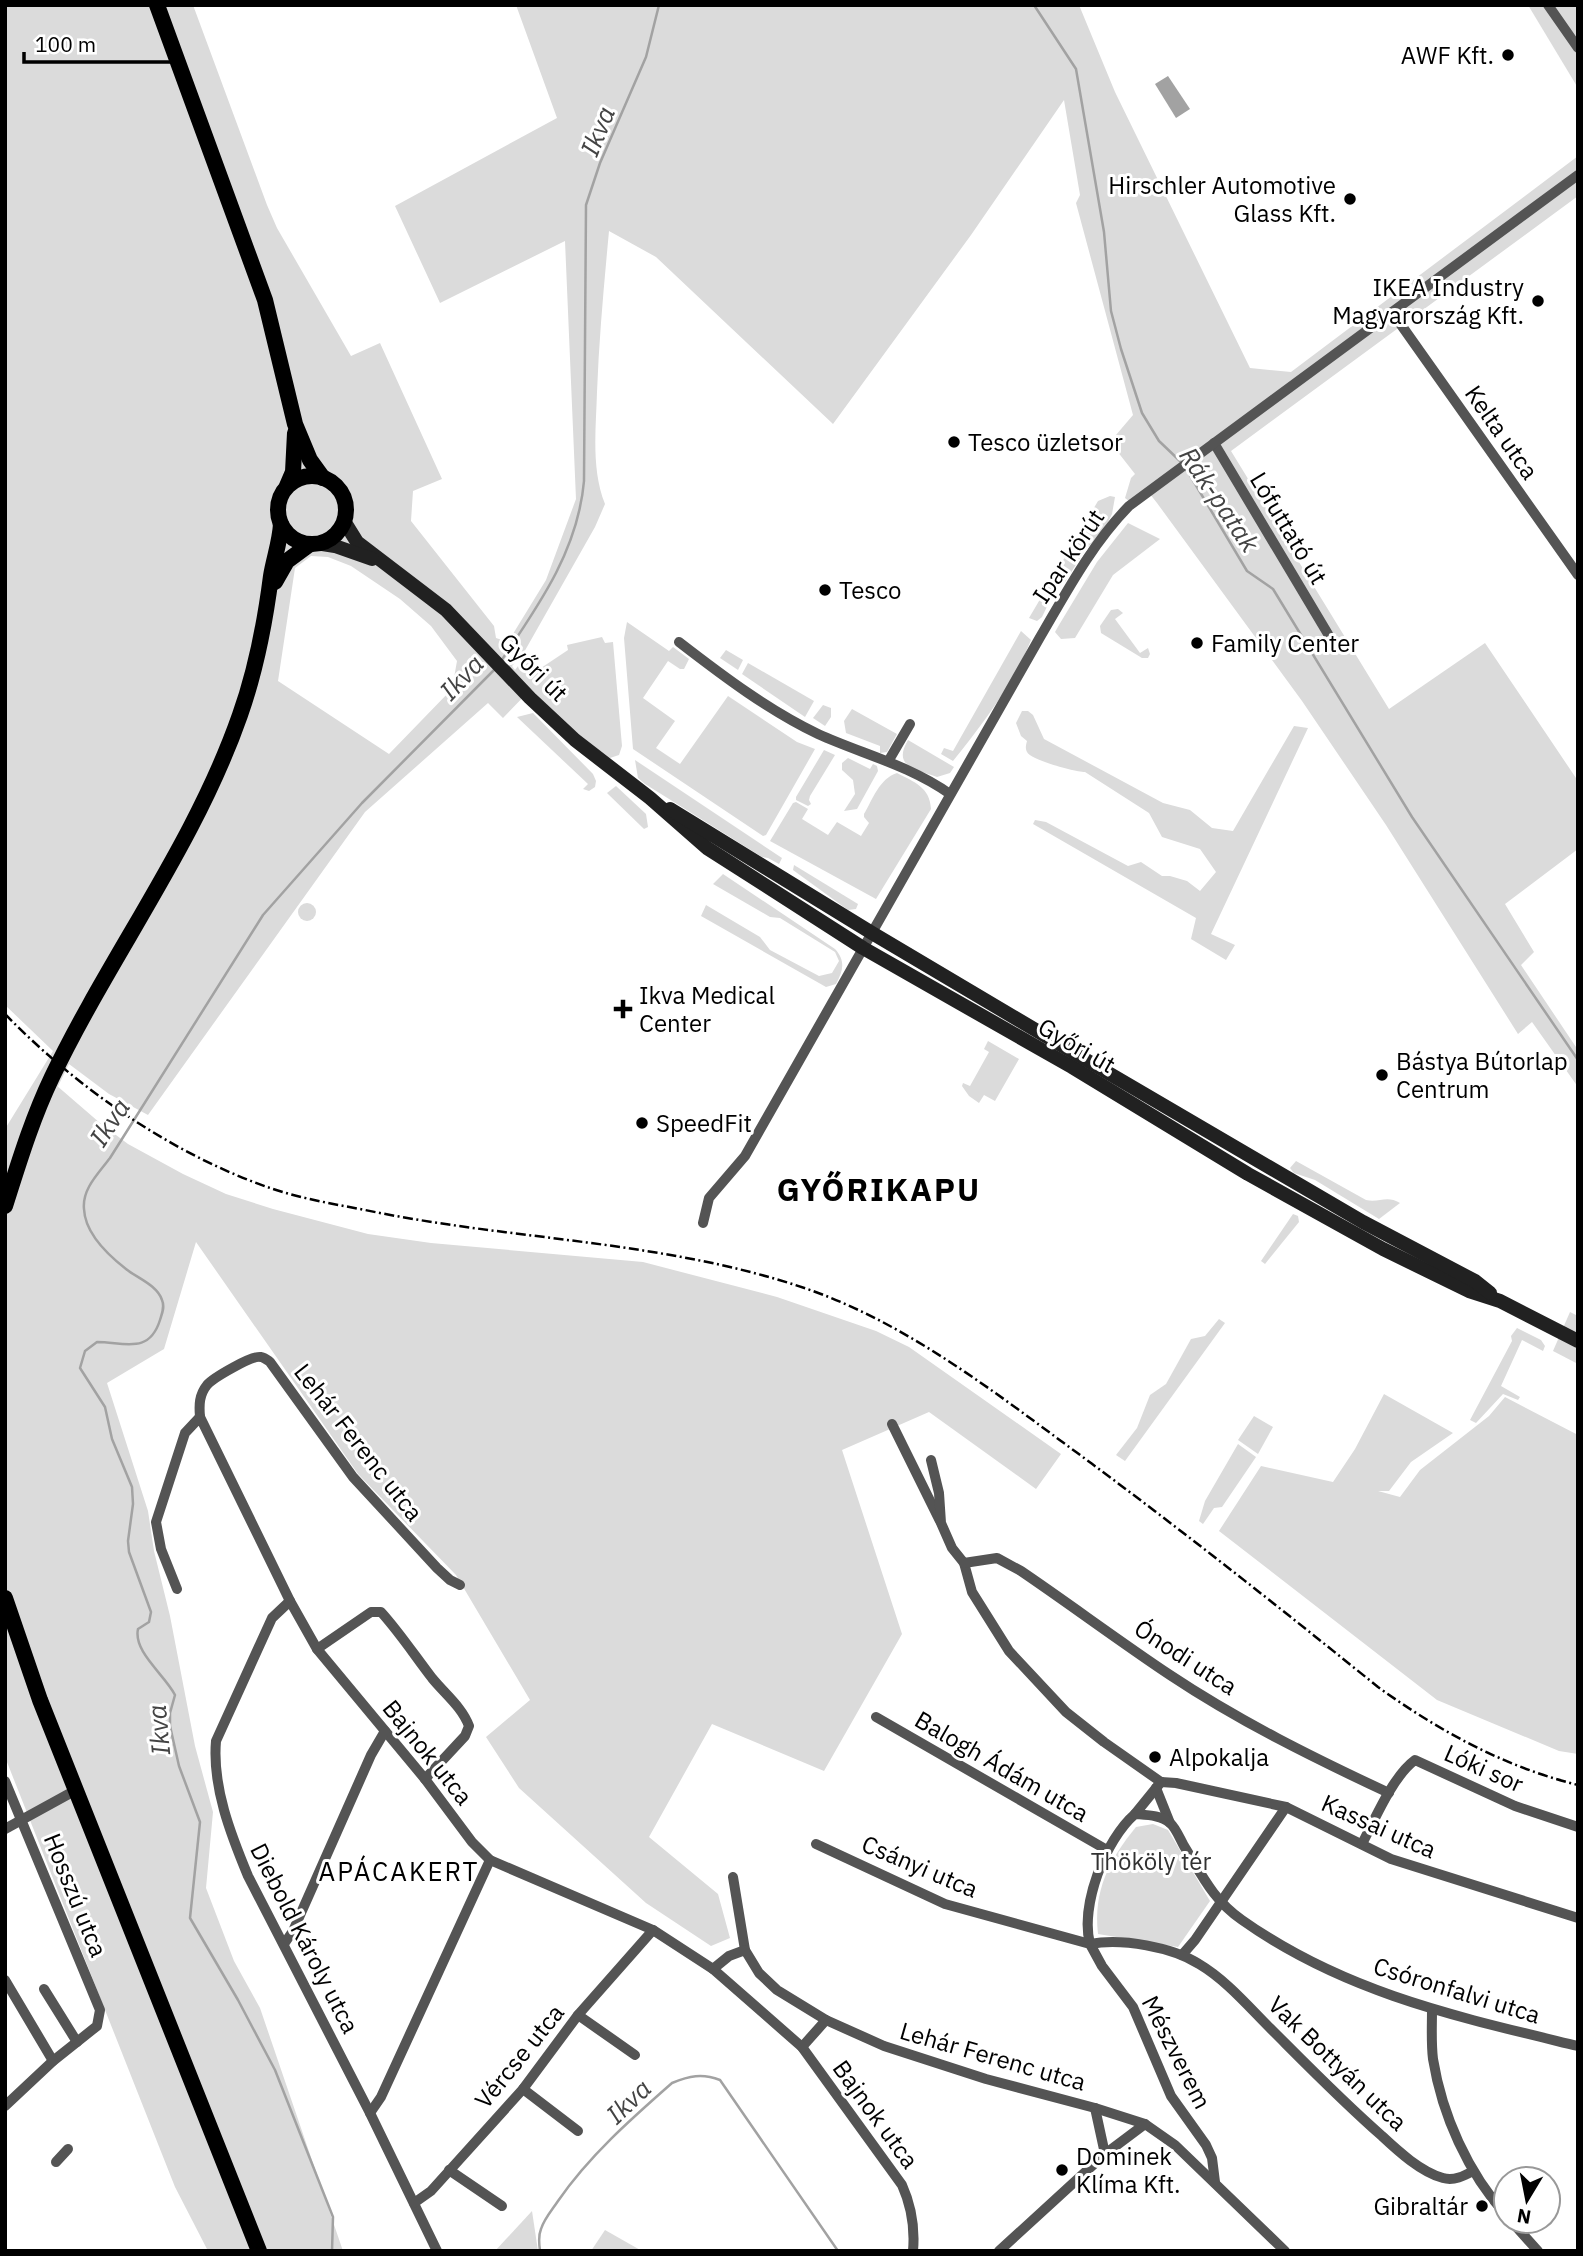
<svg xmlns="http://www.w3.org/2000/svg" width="1583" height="2256" font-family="'IBM Plex Sans',sans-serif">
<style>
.green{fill:#dbdbdb;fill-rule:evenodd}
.water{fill:#a2a2a2}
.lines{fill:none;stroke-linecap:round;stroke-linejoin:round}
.stream{stroke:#a2a2a2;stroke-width:2.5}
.primary-casing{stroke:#dbdbdb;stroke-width:19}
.street{stroke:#545454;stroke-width:10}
.secondary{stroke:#212121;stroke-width:14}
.primary{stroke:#000;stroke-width:16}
.rail{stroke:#000;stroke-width:2.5;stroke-dasharray:10 3.5 2 3.5;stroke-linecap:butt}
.poi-dot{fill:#000;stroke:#fff;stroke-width:2.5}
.labels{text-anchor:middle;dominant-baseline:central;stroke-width:6;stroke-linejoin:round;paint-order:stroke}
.poi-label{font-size:24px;fill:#000;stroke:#fff;text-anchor:start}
.street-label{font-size:24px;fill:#000;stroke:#fff}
.park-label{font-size:24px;fill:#323232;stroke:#fff}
.water-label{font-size:26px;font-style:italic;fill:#434343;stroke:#fff}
.neighbourhood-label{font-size:26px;letter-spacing:2px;fill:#000;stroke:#fff}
.district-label{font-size:32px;font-weight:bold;letter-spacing:2px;fill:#000;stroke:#fff}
</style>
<rect width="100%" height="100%" fill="#fff"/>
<!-- green -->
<g class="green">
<path d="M5 5H193L267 205 277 228 351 356 380 343 442 479 413 491 411 521 494 626 496 638 508 642 546 580 576 499 565 241 440 303 395 206 557 118 516 5H1079L1115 92 1250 368 1291 372 1578 156V196L1231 451 1389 709 1485 643 1578 781V849L1505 904 1534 952 1521 965 1578 1050V1087L1532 1022 1518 1034 1386 825 1302 701 1157 503 1146 489 1129 501 1125 498 1131 478 1135 474 1110 442 1133 415 1076 203 1080 195 1064 100 971 235 833 424 656 257 609 231C604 285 599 338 597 392 596 429 591 469 605 504L595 527 523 654 512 666 515 670 526 656 541 668 568 650 567 645 602 637 605 643 613 642 622 746 619 755 610 758C581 737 555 715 531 689L503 718 488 703 365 812 148 1115 109 1094 69 1064 56 1085 100 1123 128 1144 183 1174 226 1194 273 1209 368 1234 431 1243 643 1262 777 1297 876 1331 909 1347 1061 1454 1036 1489 929 1412 842 1450 902 1634 824 1771 712 1724 649 1837 718 1894 730 1938 711 1946 646 1903 519 1788 486 1737 530 1700 456 1575 358 1474 196 1242 164 1349 107 1383 148 1511 154 1551 170 1616 195 1746 213 1812 206 1888 234 1961 260 2008 343 2251H208L175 2187 5 1757V1129L53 1051 5 1005ZM311 556 328 557 351 566 400 599 431 626 457 661 452 689 389 754 278 681 295 568Z"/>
<polygon points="1528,5 1578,5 1578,88"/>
<polygon points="1110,496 1115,497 1112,514 1106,526 1084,552 1065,582 1055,590 1042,617 1037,621 1029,618 1098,501"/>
<polygon points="1128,523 1160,539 1113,575 1075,638 1061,639 1055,632 1059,625 1097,562"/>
<polygon points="1118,609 1123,613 1115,619 1140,653 1148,648 1150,654 1148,658 1142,658 1101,633 1100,626 1111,610"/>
<polygon points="627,622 669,651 673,647 689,659 684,669 680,669 668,661 643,698 675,721 656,748 680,764 728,696 797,742 815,749 766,835 763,836 633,749 624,638"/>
<path d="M1021 631 1031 640C1013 684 983 724 953 761L941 754 944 748 953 751Z"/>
<polygon points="726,650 743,660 738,670 720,658"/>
<polygon points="748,663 814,701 805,717 742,674"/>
<polygon points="823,705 831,708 831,717 825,726 813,718"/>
<polygon points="852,709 897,734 887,752 880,753 880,746 846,733 844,721"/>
<path d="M1022 711H1028L1033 715 1044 739 1163 803 1190 810 1212 828 1233 831 1294 726 1308 728 1211 934 1235 945 1226 960 1191 939 1196 918 1033 824 1035 820 1046 822 1128 866 1141 862 1162 876H1170L1187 881 1200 891 1216 872 1200 849 1162 837 1149 813 1085 772C1075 772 1031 760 1027 752 1025 748 1026 745 1027 741L1021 736 1016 723Z"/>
<polygon points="533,713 593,774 596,781 595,787 589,791 583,789 588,784 517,717"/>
<path d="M908 740 954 767 950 773 937 777C916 769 892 767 908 740Z"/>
<polygon points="824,750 835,755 810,796 809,800 811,804 808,806 796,800 796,797"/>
<polygon points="848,758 870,769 873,764 877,766 878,771 857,809 844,811 855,794 853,780 842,770 842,763"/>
<polygon points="635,760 782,858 779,864 768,858 762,857 645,784 638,778"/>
<path d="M897 773C914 782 930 787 931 809L876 899 770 841 793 803 796 802 808 809 802 819 828 835 837 822 861 836 869 823 864 817V814C873 799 879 779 897 773Z"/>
<polygon points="616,786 646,814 648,827 644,829 607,793"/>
<polygon points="794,865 858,904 856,909 848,910 793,870"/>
<path d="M723 874 835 949C846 961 843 971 836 984L826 987 701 916 706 905 760 937 770 950 819 976 832 973 839 961 835 952 780 918 770 917 713 884Z"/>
<circle cx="307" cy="912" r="9"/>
<polygon points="988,1041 1019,1059 995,1101 984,1095 979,1103 969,1096 962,1086 963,1083 970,1086 989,1052 984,1049"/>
<path d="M1296 1161 1366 1200C1379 1203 1387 1195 1400 1203L1379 1219 1315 1180 1294 1173 1290 1168Z"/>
<polygon points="1293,1214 1298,1216 1299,1222 1265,1264 1261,1261"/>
<polygon points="1570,1312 1578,1316 1578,1364 1553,1351"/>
<polygon points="1219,1319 1225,1323 1125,1461 1116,1455 1137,1428 1150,1395 1166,1384 1191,1339 1205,1336"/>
<polygon points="1517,1328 1541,1340 1545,1346 1543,1351 1522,1340 1501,1386 1520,1397 1518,1400 1503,1394 1476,1423 1470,1420 1512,1341 1511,1336"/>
<polygon points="1384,1394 1453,1433 1411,1462 1389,1491 1378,1491 1400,1497 1420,1470 1489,1416 1505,1397 1578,1435 1578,1754 1559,1751 1437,1700 1219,1531 1261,1466 1333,1482 1355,1449"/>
<polygon points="1254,1416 1273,1427 1258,1454 1238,1440"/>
<polygon points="1238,1444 1256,1457 1222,1507 1214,1508 1203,1524 1199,1521 1205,1501"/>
<path d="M1153 1824 1168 1830 1210 1901 1178 1947 1098 1934C1093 1891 1109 1860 1136 1827Z"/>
<polygon points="532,2211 538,2251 495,2251"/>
<polygon points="605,2230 642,2251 591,2251"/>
</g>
<!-- water -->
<polygon class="water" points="1168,76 1190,109 1176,118 1155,84"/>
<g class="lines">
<!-- stream -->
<g class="stream">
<polyline points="1034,5 1076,69 1104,232 1111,311 1121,349 1142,413 1159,441 1181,462 1191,477 1247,571 1273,589 1412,817 1578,1060"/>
<path d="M501 661C539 605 578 550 584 481L586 205 600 163 646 57 659 5"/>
<path d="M332 2251 333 2217 275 2070 238 2000 190 1918 200 1822 179 1766 170 1726V1713L175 1695C165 1675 133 1652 138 1629L149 1622 151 1612 129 1552 128 1541 133 1504 132 1487 112 1439 105 1407 80 1368 85 1351 97 1342C124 1342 149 1355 160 1320 162 1314 165 1307 162 1300 157 1285 137 1278 126 1269 108 1255 85 1233 84 1209 82 1189 98 1174 110 1158L263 915 362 803 495 669"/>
<path d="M540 2251C539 2244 538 2236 541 2229 544 2219 552 2210 558 2201 589 2156 631 2119 672 2083 689 2076 702 2073 720 2080L838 2251"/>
</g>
<defs>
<g id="primary">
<polyline points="157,5 265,300 295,424 310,460 323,478"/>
<circle cx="312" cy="510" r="34"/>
<polyline points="287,486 293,472 295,433"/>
<polyline points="275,582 287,561 310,544"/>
<path d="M5 1206C19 1162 32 1119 52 1077 111 954 195 844 240 715 256 670 265 623 271 576 274 558 280 542 281 524"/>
<polyline points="5,1598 40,1700 259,2251"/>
</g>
</defs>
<!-- primary casing -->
<use href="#primary" class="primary-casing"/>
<!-- street -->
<g class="street">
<polyline points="1548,5 1578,48"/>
<polyline points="1392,312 1578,575"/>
<polyline points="1214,443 1328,634"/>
<path d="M679 642C723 676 768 710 818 734 862 754 909 765 950 794"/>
<polyline points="889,760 910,724"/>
<path d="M703 1223 709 1198 745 1156 1039 639C1066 593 1091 545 1129 506L1578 175"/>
<path d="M200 1417C199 1405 199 1395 207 1385 213 1378 252 1355 261 1357 263 1357 269 1361 270 1362L353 1477 437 1568 450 1580 460 1585"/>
<polyline points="892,1424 940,1521"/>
<polyline points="931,1460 939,1493 941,1523 952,1548 964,1563 972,1592 1009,1651 1066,1712 1104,1742 1161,1782"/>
<path d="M964 1563 997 1558 1021 1571C1071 1605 1119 1641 1170 1675 1239 1721 1314 1758 1389 1793"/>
<path d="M177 1589 161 1549 156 1522 185 1433 200 1417 290 1601 317 1649 425 1779 472 1842 490 1860 653 1930 713 1969 802 2047 902 2185C911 2205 915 2228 913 2251"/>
<path d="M290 1601 272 1618 216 1741C212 1787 231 1835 248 1876L370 2113 437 2251"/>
<path d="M317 1649 371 1612H381C400 1633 415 1656 432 1678 445 1694 462 1707 469 1726L465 1736 425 1779"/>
<polyline points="876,1717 1107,1850"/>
<polyline points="5,1781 100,2010 97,2026 53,2061 5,2106"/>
<polyline points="1161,1782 1176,1783 1286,1807 1391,1859 1578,1918"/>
<polyline points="1156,1788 1170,1823"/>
<polyline points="1135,1814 1161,1782"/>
<polyline points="5,1829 76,1790"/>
<polyline points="816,1844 945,1904 1090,1944 1102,1966 1133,2007 1171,2096 1206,2145 1212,2158 1215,2182"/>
<path d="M1362 1844C1375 1819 1393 1776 1415 1760L1515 1806 1578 1827"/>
<polyline points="733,1877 745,1950 759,1973 777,1990 826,2020 884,2046 986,2079 1095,2108 1145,2124 1175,2145 1285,2251"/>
<polyline points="284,1944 293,1931 371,1755 385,1731"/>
<polyline points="1182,1955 1195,1940 1286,1807"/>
<polyline points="713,1969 729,1956 745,1950"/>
<polyline points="5,1980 53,2061"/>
<polyline points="44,1989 77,2042"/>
<path d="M1432 2010C1432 2026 1431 2043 1433 2059 1442 2115 1468 2173 1506 2215"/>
<polyline points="578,2015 635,2055"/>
<polyline points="802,2047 826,2020"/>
<polyline points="523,2089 578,2131"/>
<polyline points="1095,2108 1105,2154"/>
<polyline points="370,2113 381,2097 490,1860"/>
<polyline points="56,2162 68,2149"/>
<polyline points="449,2170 502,2206"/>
<path d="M1473 2171C1464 2176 1454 2181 1443 2178 1421 2172 1398 2151 1382 2136 1343 2102 1307 2065 1270 2028 1248 2006 1226 1980 1199 1964 1172 1947 1122 1938 1090 1944 1080 1906 1105 1840 1135 1814 1146 1815 1161 1815 1170 1823 1176 1828 1180 1839 1184 1846 1202 1875 1213 1900 1242 1920 1345 1993 1458 2017 1578 2046"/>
<polyline points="414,2203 431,2191 523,2089 578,2015 653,1930"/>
<polyline points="1511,2221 1538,2251"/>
<polyline points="999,2251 1105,2154 1145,2124"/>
</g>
<!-- secondary -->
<g class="secondary">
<polyline points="344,521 357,542 446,610 530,698 575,740 650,798 707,848 863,948 1072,1067 1248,1174 1383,1249 1469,1291 1500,1301 1578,1341"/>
<polyline points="316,543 335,546 372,559"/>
<polyline points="670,809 872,933 1098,1067 1363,1222 1475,1281 1490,1293"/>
</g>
<!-- primary -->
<use href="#primary" class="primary"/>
<!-- rail -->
<path class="rail" d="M5 1014C78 1089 173 1155 273 1189 303 1199 334 1204 365 1210 514 1241 669 1240 813 1291 904 1324 984 1384 1061 1441 1169 1520 1274 1603 1378 1687 1439 1731 1505 1767 1578 1785"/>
</g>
<!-- markers -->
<g class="poi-dot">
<circle cx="1508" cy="55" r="7"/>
<circle cx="1350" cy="199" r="7"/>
<circle cx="1538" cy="301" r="7"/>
<circle cx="954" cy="442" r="7"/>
<circle cx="825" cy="590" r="7"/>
<circle cx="1197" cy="643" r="7"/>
<path d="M619.5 998.5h7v7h7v7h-7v7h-7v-7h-7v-7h7z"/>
<circle cx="1382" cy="1075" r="7"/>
<circle cx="642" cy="1123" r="7"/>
<circle cx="1155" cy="1757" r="7"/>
<circle cx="1062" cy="2170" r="7"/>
<circle cx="1482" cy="2206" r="7"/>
</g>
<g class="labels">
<!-- poi labels -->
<g class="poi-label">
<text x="1494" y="55" text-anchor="end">AWF Kft.</text>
<text x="1336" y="185" text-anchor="end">Hirschler Automotive<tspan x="1336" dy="28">Glass Kft.</tspan></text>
<text x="1524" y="287" text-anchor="end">IKEA Industry<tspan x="1524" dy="28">Magyarország Kft.</tspan></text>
<text x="968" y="442">Tesco üzletsor</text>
<text x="839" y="590">Tesco</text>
<text x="1211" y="643">Family Center</text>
<text x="639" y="995">Ikva Medical<tspan x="639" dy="28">Center</tspan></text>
<text x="1396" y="1061">Bástya Bútorlap<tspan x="1396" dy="28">Centrum</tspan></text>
<text x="656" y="1123">SpeedFit</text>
<text x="1169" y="1757">Alpokalja</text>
<text x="1076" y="2156">Dominek<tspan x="1076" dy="28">Klíma Kft.</tspan></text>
<text x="1468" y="2206" text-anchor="end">Gibraltár</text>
</g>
<!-- street labels -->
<g class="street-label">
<text transform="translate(1502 432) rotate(55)">Kelta utca</text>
<text transform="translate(1289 528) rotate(59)">Lófuttató út</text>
<text transform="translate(1068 556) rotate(-56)">Ipar körút</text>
<text transform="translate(534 667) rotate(45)">Győri út</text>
<text transform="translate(1077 1045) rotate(30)">Győri út</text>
<text transform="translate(359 1442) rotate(52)">Lehár Ferenc utca</text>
<text transform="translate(1186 1657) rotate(33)">Ónodi utca</text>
<text transform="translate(428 1752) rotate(51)">Bajnok utca</text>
<text transform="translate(1002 1766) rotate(30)">Balogh Ádám utca</text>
<text transform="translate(1484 1768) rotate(24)">Lóki sor</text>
<text transform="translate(1379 1826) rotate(24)">Kassai utca</text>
<text transform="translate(920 1866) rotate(23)">Csányi utca</text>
<text transform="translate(76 1895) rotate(68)">Hosszú utca</text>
<text transform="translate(305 1938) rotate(63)">Diebold Károly utca</text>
<text transform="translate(1457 1990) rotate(17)">Csóronfalvi utca</text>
<text transform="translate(1177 2052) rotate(63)">Mészverem</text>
<text transform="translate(519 2056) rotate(-51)">Vércse utca</text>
<text transform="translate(993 2056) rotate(16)">Lehár Ferenc utca</text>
<text transform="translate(1338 2063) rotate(44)">Vak Bottyán utca</text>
<text transform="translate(876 2114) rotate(54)">Bajnok utca</text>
</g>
<!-- park labels -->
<g class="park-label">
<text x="1151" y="1861">Thököly tér</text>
</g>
<!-- water labels -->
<g class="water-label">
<text transform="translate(597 131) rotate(-68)">Ikva</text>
<text transform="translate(1220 499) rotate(56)">Rák-patak</text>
<text transform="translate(461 677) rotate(-47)">Ikva</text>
<text transform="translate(109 1122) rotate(-57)">Ikva</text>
<text transform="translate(158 1730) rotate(-95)">Ikva</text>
<text transform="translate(628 2101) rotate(-44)">Ikva</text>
</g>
<!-- neighbourhood labels -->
<g class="neighbourhood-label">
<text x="399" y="1871">APÁCAKERT</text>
</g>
<!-- district labels -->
<g class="district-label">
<text x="879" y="1189">GYŐRIKAPU</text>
</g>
</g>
<!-- border -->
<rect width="1583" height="2256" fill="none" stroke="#000000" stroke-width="14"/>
<!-- north arrow -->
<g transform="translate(1527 2200) rotate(190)"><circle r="33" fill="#ffffff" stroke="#999999" stroke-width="2"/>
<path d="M0-5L12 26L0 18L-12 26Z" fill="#000000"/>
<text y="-10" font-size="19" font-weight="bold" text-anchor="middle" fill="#000000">N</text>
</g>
<!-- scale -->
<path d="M24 52v10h147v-10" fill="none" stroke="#000000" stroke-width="3.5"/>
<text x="35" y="52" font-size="21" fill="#000000" stroke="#ffffff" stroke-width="5" paint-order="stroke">100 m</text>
</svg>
